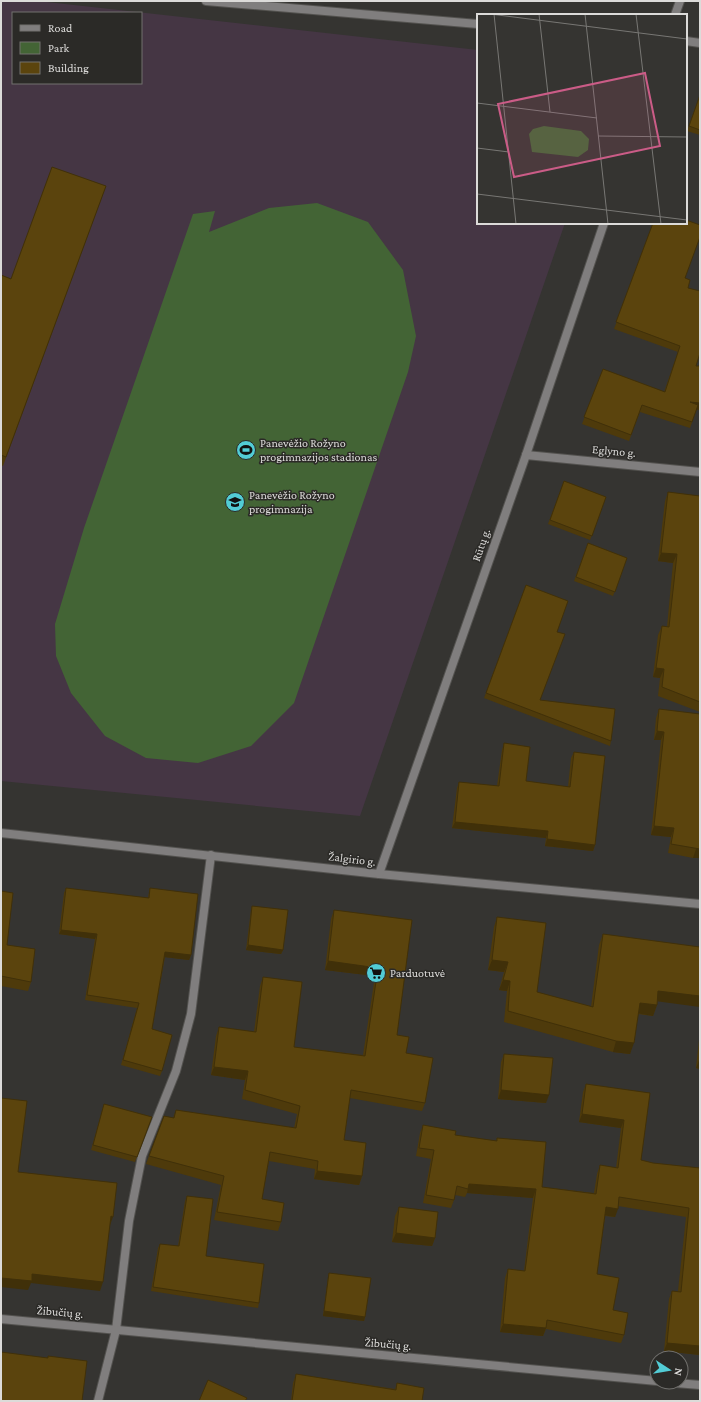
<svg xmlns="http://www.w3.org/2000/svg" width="701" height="1402" font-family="'Crimson Pro',serif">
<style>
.education{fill:#453644;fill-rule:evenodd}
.green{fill:#436435}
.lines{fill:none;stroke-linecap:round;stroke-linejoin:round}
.lane-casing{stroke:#53524f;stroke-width:10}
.street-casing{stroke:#53524f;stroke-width:10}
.lane{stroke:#807e7e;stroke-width:8}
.street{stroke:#807e7e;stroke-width:8}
.wall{fill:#4e3a0b}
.shaded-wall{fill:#403009}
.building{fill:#5b440d;stroke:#403009}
.labels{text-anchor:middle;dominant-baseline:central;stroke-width:3;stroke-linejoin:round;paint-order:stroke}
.poi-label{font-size:12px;fill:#dcdbd9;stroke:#2b2a27;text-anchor:start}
.street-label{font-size:12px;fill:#dcdbd9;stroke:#2b2a27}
.inset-road{fill:none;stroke:#787774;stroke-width:1}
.view{fill:#cb5c87;fill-opacity:0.15;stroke:#cb5c87;stroke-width:2}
.inset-edge{fill:none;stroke:#dcdbd9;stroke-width:2}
</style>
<rect width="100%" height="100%" fill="#353431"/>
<!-- education -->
<path class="education" d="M1 1H38L478 50V223H565L360 816 1 781ZM13 13H141V83H13Z"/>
<!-- green -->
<polygon class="green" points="317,203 368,222 403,270 416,336 408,372 294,703 251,746 198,763 146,758 105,736 71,693 56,656 55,624 84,528 193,214 215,211 209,232 269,208"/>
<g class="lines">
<defs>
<polyline id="lane" points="116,1330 129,1221 142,1156 176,1071 191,1014 211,855"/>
<g id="street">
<polyline points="206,1 478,24"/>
<polyline points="675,15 680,1"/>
<polyline points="686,41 700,43"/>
<polyline points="526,455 700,472"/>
<polyline points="1,833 379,874 700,904"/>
<polyline points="379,874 526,455 604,223"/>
<polyline points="1,1319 657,1381"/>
<polyline points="664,1382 700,1385"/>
<polyline points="98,1401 116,1330"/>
</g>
</defs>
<!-- lane casing -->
<use href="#lane" class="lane-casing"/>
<!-- street casing -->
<use href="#street" class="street-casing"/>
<!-- lane -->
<use href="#lane" class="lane"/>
<!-- street -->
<use href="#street" class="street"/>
</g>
<!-- wall -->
<g class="wall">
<polygon points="700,95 700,135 687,131"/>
<polygon points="106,186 3,466 1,465 1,275 11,279"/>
<polygon points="653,223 685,278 688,288 696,366 700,366 700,410 697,409 690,428 640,412 629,441 582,424 603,369 664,392 678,352 614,329"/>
<polygon points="564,481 606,497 590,540 548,524"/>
<polygon points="668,492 700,496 700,712 658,696 660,678 653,677 658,635 662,626 667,627 673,563 658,561 665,501"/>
<polygon points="588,543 627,558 613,596 574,581"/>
<polygon points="526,585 557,632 540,700 611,741 610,746 484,698"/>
<polygon points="659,709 700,858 693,858 668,853 671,837 651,835 661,740 654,740 656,718"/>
<polygon points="504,743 526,781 568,787 571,758 574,752 595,845 593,851 545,846 546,838 452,828 457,788 459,782 497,786 502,750"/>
<polygon points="66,888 148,898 149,892 150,888 191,955 189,960 165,957 152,1029 162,1071 160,1076 121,1065 137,1008 85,1000 95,939 59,934 64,893"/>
<polygon points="1,891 7,945 31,982 28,991 1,986"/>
<polygon points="252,906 283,950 281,954 246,950 251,910"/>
<polygon points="334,910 412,920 397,1035 406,1053 425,1103 422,1111 350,1098 344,1140 362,1176 359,1185 314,1179 315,1169 269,1161 262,1199 281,1222 278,1231 214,1220 221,1185 146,1164 164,1116 173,1118 176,1110 294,1128 297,1114 242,1099 245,1080 211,1075 216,1036 219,1027 254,1032 260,986 263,977 294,1047 363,1055 375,976 325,970 331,919"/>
<polygon points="497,917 537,992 591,1007 599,945 603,934 657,1001 657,1005 653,1016 638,1014 630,1054 613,1052 504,1022 507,991 499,990 504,972 488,970 494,927"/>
<polygon points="700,1031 700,1069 696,1068"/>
<polygon points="504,1054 546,1103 498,1099 501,1062"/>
<polygon points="586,1084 650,1093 641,1160 653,1163 700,1168 700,1355 664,1351 669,1299 672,1291 678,1291 686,1217 618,1206 615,1217 605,1216 597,1274 624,1335 621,1343 546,1329 543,1336 500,1332 505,1278 508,1269 524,1271 533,1198 467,1193 465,1197 455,1195 454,1200 451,1208 423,1203 431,1159 416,1156 420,1133 423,1125 455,1135 496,1141 497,1138 542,1187 594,1193 597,1174 600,1165 616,1168 621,1128 579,1122 583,1092"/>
<polygon points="104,1104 152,1117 135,1162 91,1150"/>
<polygon points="187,1196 206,1256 259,1303 258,1308 151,1291 158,1248 160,1244 178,1246 185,1201"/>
<polygon points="399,1207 435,1238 432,1246 392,1242 395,1216"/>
<polygon points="329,1273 365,1317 364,1321 323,1316 328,1277"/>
<polygon points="296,1374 395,1389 397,1383 422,1401 291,1401 293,1383"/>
</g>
<!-- shaded-wall -->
<g class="shaded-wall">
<polygon points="690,402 700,403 700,410 688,408"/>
<polygon points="661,553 677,554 673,563 658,561"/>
<polygon points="656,668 664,669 660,678 653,677"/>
<polygon points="657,731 664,732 661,740 654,740"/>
<polygon points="455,822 548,831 546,838 452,828"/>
<polygon points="654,826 674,828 671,837 651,835"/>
<polygon points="547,839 595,845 593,851 545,846"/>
<polygon points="696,849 700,849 700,858 693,858"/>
<polygon points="61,930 97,934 95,939 59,934"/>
<polygon points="248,945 283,950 281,954 246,950"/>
<polygon points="165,952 191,955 189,960 164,957"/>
<polygon points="492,960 508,962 504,972 488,970"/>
<polygon points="328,961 378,968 375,976 325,970"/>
<polygon points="503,980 510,981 507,991 499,990"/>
<polygon points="658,991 700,996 700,1007 655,1001"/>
<polygon points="640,1003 657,1005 653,1016 636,1013"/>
<polygon points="616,1041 634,1043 630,1054 613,1052"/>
<polygon points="700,1058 700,1069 696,1068"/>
<polygon points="214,1067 248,1071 245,1080 211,1075"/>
<polygon points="501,1090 549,1095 546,1103 498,1099"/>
<polygon points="582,1114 624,1120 621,1128 579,1122"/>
<polygon points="317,1171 362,1176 359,1185 314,1179"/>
<polygon points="469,1184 536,1189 533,1198 467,1193"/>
<polygon points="606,1207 618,1209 615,1217 603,1215"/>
<polygon points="111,1216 113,1217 110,1225 108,1225"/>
<polygon points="396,1233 435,1238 432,1246 392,1242"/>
<polygon points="32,1274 103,1282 100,1291 31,1283 28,1290 1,1287 1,1278"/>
<polygon points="324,1311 365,1317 364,1321 323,1316"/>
<polygon points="503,1324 546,1328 543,1336 500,1332"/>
<polygon points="667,1343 700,1346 700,1355 664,1351"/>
</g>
<!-- building -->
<g class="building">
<polygon points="700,95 700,130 689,126"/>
<polygon points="52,167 106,186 6,457 1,455 1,275 11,279"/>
<polygon points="686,220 700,225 700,237 685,278 690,280 688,288 700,291 700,353 696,366 700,366 700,403 690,402 698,405 692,422 642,405 631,435 584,417 603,369 665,392 680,346 616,322 653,223 686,223"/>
<polygon points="564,481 606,497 592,536 550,520"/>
<polygon points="668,492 700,496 700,702 662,687 664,669 656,668 662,626 669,627 677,554 661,553"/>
<polygon points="588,543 627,558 615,592 576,577"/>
<polygon points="526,585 568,601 557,632 565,634 540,700 615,709 611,741 486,693"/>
<polygon points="659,709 700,714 700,849 671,844 674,828 654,826 664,732 657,731"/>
<polygon points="504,743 530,747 526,781 570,787 574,752 605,756 595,845 547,839 548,831 455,822 459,782 499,786"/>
<polygon points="66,888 149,898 150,888 198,894 191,955 165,952 152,1029 172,1035 162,1071 123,1060 139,1003 87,995 97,934 61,930"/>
<polygon points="1,891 13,893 7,945 35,949 31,982 1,976"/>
<polygon points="252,906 288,910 283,950 248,945"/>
<polygon points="334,910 412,920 397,1035 409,1037 406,1053 433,1058 425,1103 351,1090 344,1140 366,1143 362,1176 317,1171 318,1161 270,1152 262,1199 284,1203 281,1222 217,1212 224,1176 149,1156 164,1116 174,1118 176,1110 296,1128 300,1106 245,1090 248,1071 214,1067 219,1027 256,1032 263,977 302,982 294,1047 365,1056 378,968 328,961"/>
<polygon points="497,917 546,923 537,992 593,1007 603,934 700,947 700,996 658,991 657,1005 640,1003 634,1043 616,1041 508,1011 510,981 503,980 508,962 492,960"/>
<polygon points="504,1054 553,1058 549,1095 501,1090"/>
<polygon points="586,1084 650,1093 641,1160 653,1163 700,1168 700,1346 667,1343 672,1291 681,1292 689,1208 619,1197 618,1209 606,1207 597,1274 619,1278 613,1310 628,1313 624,1335 547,1320 546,1328 503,1324 508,1269 525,1271 536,1189 469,1184 468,1189 457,1186 454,1200 426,1195 434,1150 419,1148 423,1125 456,1131 455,1135 497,1141 497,1138 546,1142 542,1187 596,1194 600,1165 618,1168 624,1120 582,1114"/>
<polygon points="1,1098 27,1101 18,1172 117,1183 113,1217 111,1216 103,1282 32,1274 32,1281 1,1278"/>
<polygon points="104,1104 152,1117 137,1157 93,1145"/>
<polygon points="187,1196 213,1199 206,1256 264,1264 259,1303 153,1287 160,1244 179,1246"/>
<polygon points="399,1207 438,1212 435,1238 396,1233"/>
<polygon points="329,1273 371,1278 365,1317 324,1311"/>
<polygon points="1,1352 48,1358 48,1356 87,1361 82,1401 1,1401"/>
<polygon points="296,1374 396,1390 397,1383 424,1388 422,1401 292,1401"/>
<polygon points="208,1380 247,1398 245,1401 199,1401"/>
</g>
<!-- icons -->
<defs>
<symbol id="stadium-disc" viewBox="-11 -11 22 22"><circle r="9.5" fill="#52ccd5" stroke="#2b2a27"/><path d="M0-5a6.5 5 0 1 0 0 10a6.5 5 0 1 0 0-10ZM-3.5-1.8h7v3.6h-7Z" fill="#111"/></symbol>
<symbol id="school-disc" viewBox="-11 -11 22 22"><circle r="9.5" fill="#52ccd5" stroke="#2b2a27"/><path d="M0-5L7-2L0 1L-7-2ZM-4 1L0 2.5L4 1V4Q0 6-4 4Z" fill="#111"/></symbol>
<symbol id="supermarket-disc" viewBox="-11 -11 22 22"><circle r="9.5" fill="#52ccd5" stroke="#2b2a27"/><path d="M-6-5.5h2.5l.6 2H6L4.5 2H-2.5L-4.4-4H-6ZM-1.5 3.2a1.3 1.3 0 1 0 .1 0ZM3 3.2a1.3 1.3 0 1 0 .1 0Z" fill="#111"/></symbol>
</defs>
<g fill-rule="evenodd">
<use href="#stadium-disc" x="235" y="439" width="22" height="22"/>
<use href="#school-disc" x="224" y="491" width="22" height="22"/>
<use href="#supermarket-disc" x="365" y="962" width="22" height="22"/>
</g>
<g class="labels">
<!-- poi labels -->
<g class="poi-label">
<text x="260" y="443">Panevėžio Rožyno<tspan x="260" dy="14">progimnazijos stadionas</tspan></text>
<text x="249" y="495">Panevėžio Rožyno<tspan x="249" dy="14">progimnazija</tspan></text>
<text x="390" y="973">Parduotuvė</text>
</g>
<!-- street labels -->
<g class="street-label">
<text transform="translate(614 451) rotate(5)">Eglyno g.</text>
<text transform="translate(481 545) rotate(-71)">Rūtų g.</text>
<text transform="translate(352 859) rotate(7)">Žalgirio g.</text>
<text transform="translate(60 1312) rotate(5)">Žibučių g.</text>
<text transform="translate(388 1344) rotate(5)">Žibučių g.</text>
</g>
</g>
<!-- overview -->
<g transform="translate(477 14)">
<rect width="210" height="210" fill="#353431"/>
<path d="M67 112 104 117 112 125 111 136 101 143 55 138 52 120 56 115Z" fill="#436435"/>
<path class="inset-road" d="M13 0 210 25M17 0 39 210M62 0 73 98M108 0 131 210M159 0 184 210M0 89 120 104M121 122 210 123M0 134 32 138M0 180 210 206"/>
<path class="view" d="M168 59 183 132 37 163 21 90Z"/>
<rect width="210" height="210" class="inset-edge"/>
</g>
<!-- border -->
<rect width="701" height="1402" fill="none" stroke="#dcdbd9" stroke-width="4"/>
<!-- legend -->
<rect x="12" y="12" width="130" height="72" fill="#2b2a27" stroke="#72716e"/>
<rect x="20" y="25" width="20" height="6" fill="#807e7e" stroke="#72716e"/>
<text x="48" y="32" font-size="12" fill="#dcdbd9">Road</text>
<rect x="20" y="42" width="20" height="12" fill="#436435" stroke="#72716e"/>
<text x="48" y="52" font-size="12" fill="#dcdbd9">Park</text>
<rect x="20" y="62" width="20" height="12" fill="#5b440d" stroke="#72716e"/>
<text x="48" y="72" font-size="12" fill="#dcdbd9">Building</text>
<!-- north arrow -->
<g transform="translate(669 1370) rotate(102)"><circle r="19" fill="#2b2a27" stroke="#72716e"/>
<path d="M0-3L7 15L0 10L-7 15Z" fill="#52ccd5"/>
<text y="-6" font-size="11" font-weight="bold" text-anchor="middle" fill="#dcdbd9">N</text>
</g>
</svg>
